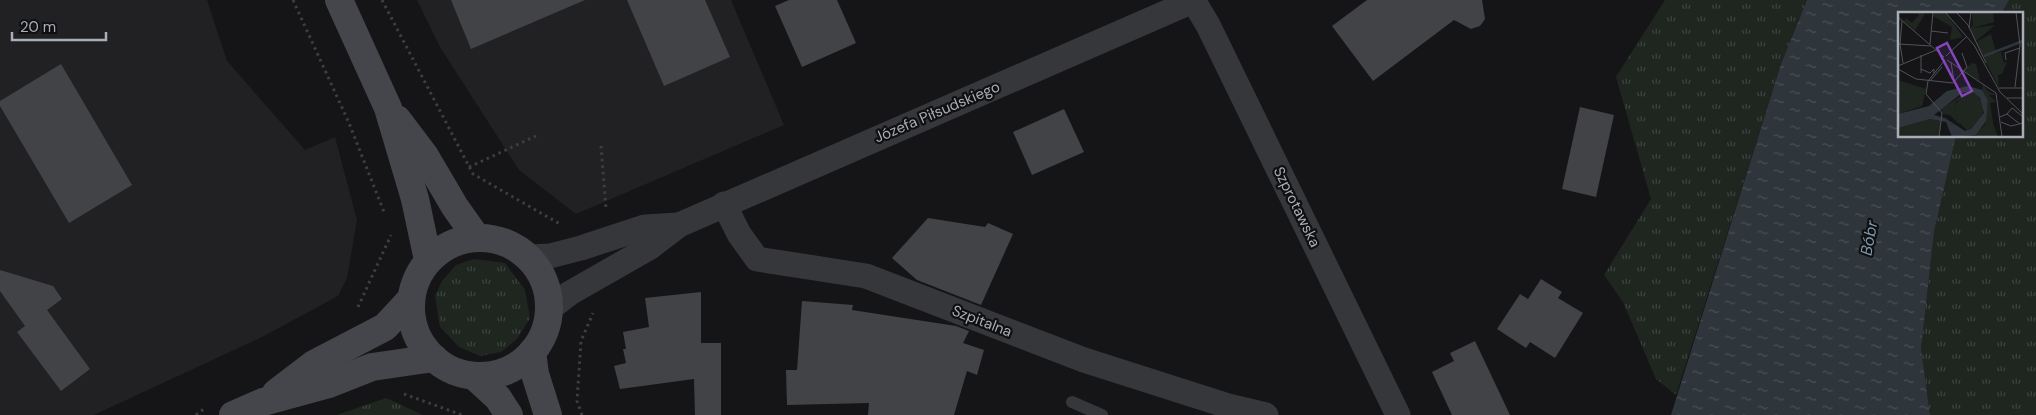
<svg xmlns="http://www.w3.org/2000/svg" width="2036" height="415" font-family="'DM Sans',sans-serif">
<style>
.built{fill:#212124}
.grass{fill:url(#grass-tufts)}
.water{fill:url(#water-ripples)}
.building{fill:#424347}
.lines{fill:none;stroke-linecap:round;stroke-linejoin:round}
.path{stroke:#3c3e42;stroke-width:3;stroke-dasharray:2.5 4;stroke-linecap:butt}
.lane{stroke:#36373b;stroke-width:12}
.street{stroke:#36373b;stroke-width:25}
.secondary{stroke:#44464b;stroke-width:28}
.labels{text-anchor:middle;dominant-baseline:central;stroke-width:4.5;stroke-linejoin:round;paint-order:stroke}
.street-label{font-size:15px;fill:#a8adb6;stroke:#101012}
.water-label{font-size:16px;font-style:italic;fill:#819caf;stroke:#101012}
.inset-river{fill:none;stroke:#2e363c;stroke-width:2.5}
.inset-road{fill:none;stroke:#505257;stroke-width:1}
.view{fill:#8446bd;fill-opacity:0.15;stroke:#8446bd;stroke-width:2.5}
.inset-edge{fill:none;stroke:#a8adb6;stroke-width:2.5}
</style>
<defs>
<pattern id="grass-tufts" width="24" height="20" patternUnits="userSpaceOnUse" patternTransform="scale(1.25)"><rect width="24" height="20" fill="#1f2620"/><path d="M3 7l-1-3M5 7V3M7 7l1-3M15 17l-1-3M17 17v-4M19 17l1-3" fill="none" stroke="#3d433e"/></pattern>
<pattern id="water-ripples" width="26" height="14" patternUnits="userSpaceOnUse" patternTransform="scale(1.25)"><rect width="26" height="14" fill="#2e363c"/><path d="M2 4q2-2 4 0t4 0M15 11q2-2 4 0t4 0" fill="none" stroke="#495056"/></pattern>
</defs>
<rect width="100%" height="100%" fill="#151517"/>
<!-- built -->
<g class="built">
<polygon points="0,0 207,0 227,61 305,150 335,137 357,220 347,278 338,296 264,336 94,415 0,415"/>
<polygon points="417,0 731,0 784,125 576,214 519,170 440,47"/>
</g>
<!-- grass -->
<g class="grass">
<polygon points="1665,0 1807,0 1781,64 1676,395 1656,379 1623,302 1604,275 1651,199 1616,77"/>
<polygon points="2009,0 2036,0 2036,415 1930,415 1921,349 1934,232 1956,136 2022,136 2022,14 2001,14"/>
<polygon points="474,259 505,263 525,290 530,318 517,339 501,352 480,356 459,347 440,327 435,296 442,281 456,265"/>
<polygon points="386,398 423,415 337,415"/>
</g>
<!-- water -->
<polygon class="water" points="1807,0 2009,0 2001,14 1900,14 1900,136 1956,136 1934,232 1921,349 1930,415 1671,415 1781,64"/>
<!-- building -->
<g class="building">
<polygon points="451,0 585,0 471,49"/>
<polygon points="627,0 705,0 730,57 664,86"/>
<polygon points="789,0 837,0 856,43 802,67 775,6"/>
<polygon points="1367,0 1482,0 1485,19 1480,26 1471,29 1454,20 1373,81 1332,26"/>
<polygon points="61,64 132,185 69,223 0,106 0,101"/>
<polygon points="1580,107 1614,115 1596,197 1562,189"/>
<polygon points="1064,109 1084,152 1032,175 1013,132"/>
<polygon points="928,218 985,227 988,223 1013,234 981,305 917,280 892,258"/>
<polygon points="0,270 53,286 62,299 47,310 90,369 61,391 17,332 25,326 0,291"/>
<polygon points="1541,279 1562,292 1558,298 1583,313 1555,358 1530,342 1526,348 1497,329 1520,294 1528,299"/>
<polygon points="701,292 701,343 721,343 721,415 695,415 694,379 620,389 614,366 626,363 623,349 626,349 623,332 649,327 645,298"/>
<polygon points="802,301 853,305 852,310 956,326 969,331 963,343 984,350 977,375 967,371 954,415 868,415 869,403 787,405 786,370 797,370"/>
<polygon points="1475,341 1510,415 1452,415 1432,372 1454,361 1450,353"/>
</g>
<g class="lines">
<!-- path -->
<g class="path">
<polyline points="293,0 349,123 384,212"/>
<polyline points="382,0 473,174 560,224"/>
<polyline points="601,146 606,209"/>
<polyline points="469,167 536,136"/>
<polyline points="358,307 391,235"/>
<polyline points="404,394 462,415"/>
<polyline points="196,415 205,408"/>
<polyline points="582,415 577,401 581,341 593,313"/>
</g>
<!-- lane -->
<polyline class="lane" points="1072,402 1102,415"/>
<!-- street -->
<g class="street">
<polyline points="1193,0 1208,25 1398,415"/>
<polyline points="724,204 739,234 757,259 866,276 1084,360 1228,406 1266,415"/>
<polyline points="528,257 550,256 581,248 645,227 679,225"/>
<polyline points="549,309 570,293 649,248 679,225 1195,0"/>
</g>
<!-- secondary -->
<g class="secondary">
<polyline points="339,0 388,108 415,199 428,260"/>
<polyline points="397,119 425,156 455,207 477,238"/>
<circle cx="480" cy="307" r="69"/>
<polyline points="532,352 535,374 548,415"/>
<polyline points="474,376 498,398 509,415"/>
<polyline points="276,393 314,364 385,327 411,299"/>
<polyline points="233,415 263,402 329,384 372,367 434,358"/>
</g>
</g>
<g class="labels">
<!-- street labels -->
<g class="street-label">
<text transform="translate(937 112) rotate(-23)">Józefa Piłsudskiego</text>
<text transform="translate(1297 207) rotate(64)">Szprotawska</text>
<text transform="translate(982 321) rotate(21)">Szpitalna</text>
</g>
<!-- water labels -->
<g class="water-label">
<text transform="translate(1869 238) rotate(-80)">Bóbr</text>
</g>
</g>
<!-- overview -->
<g transform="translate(1898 12)">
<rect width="125" height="125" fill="#151517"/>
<path d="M36 0H47L65 25 52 28 54 15 35 4ZM74 13 75 16 97 13 77 30 72 17ZM103 40 106 51 109 50 104 62 100 63 101 76 85 44ZM71 79 78 81 85 93 67 86 59 89 56 93 61 112 52 103 45 102 43 97ZM93 105 100 125H80L78 122 87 113 90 114Z" fill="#1f2620"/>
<path d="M18 0 27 2 17 18 6 9 8 6 14 11 21 3ZM74 51 78 52 82 69 65 59ZM0 68 28 77 24 94 0 102ZM85 72 90 79 98 83H91L98 90 92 91 97 123 93 105 90 114 87 113 90 88 84 78ZM64 86 78 87 85 93V105L70 119 60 110 56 93ZM32 107 43 109 41 125H0V116Z" fill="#1f2620"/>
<path d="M95 0 96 10 75 16 74 1ZM93 22 98 40 85 44 78 30Z" fill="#1f2620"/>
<path d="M70 74 84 78 90 88 88 109 78 123 54 125 48 110 32 107 0 116V102L31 94 49 79ZM74 79 82 86 86 101 73 117 67 119 47 106 36 103 64 81Z" fill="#2e363c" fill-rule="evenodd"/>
<path class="inset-river" d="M86 44 125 29"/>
<path class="inset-road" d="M47 0 76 33 102 80 125 102M58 0 70 13 88 51M0 5 46 45M4 9 2 32 5 51M71 16 73 0M33 19 50 21M1 32 33 34M32 32 35 0M48 44 68 25M49 48 98 81 104 125M108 48 107 41 122 36M53 50 56 70M0 54 38 38M0 57 18 67 55 71 69 55 64 41M23 57 32 61 36 57V62M23 61V43M32 69 44 55M117 75 122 33 118 0M101 76H125M28 82 44 101 41 125M28 82 30 69 47 48M109 86H125M109 102 114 96 125 105M102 105 109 102 122 112M103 110 113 114 125 111"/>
<path class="view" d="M49 31 74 79 64 84 39 36Z"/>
<rect width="125" height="125" class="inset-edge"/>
</g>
<!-- scale -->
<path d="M12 32v8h94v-8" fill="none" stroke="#a8adb6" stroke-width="2.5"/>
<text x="20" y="32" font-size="15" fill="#a8adb6" stroke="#101012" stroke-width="4" paint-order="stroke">20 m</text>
</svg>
